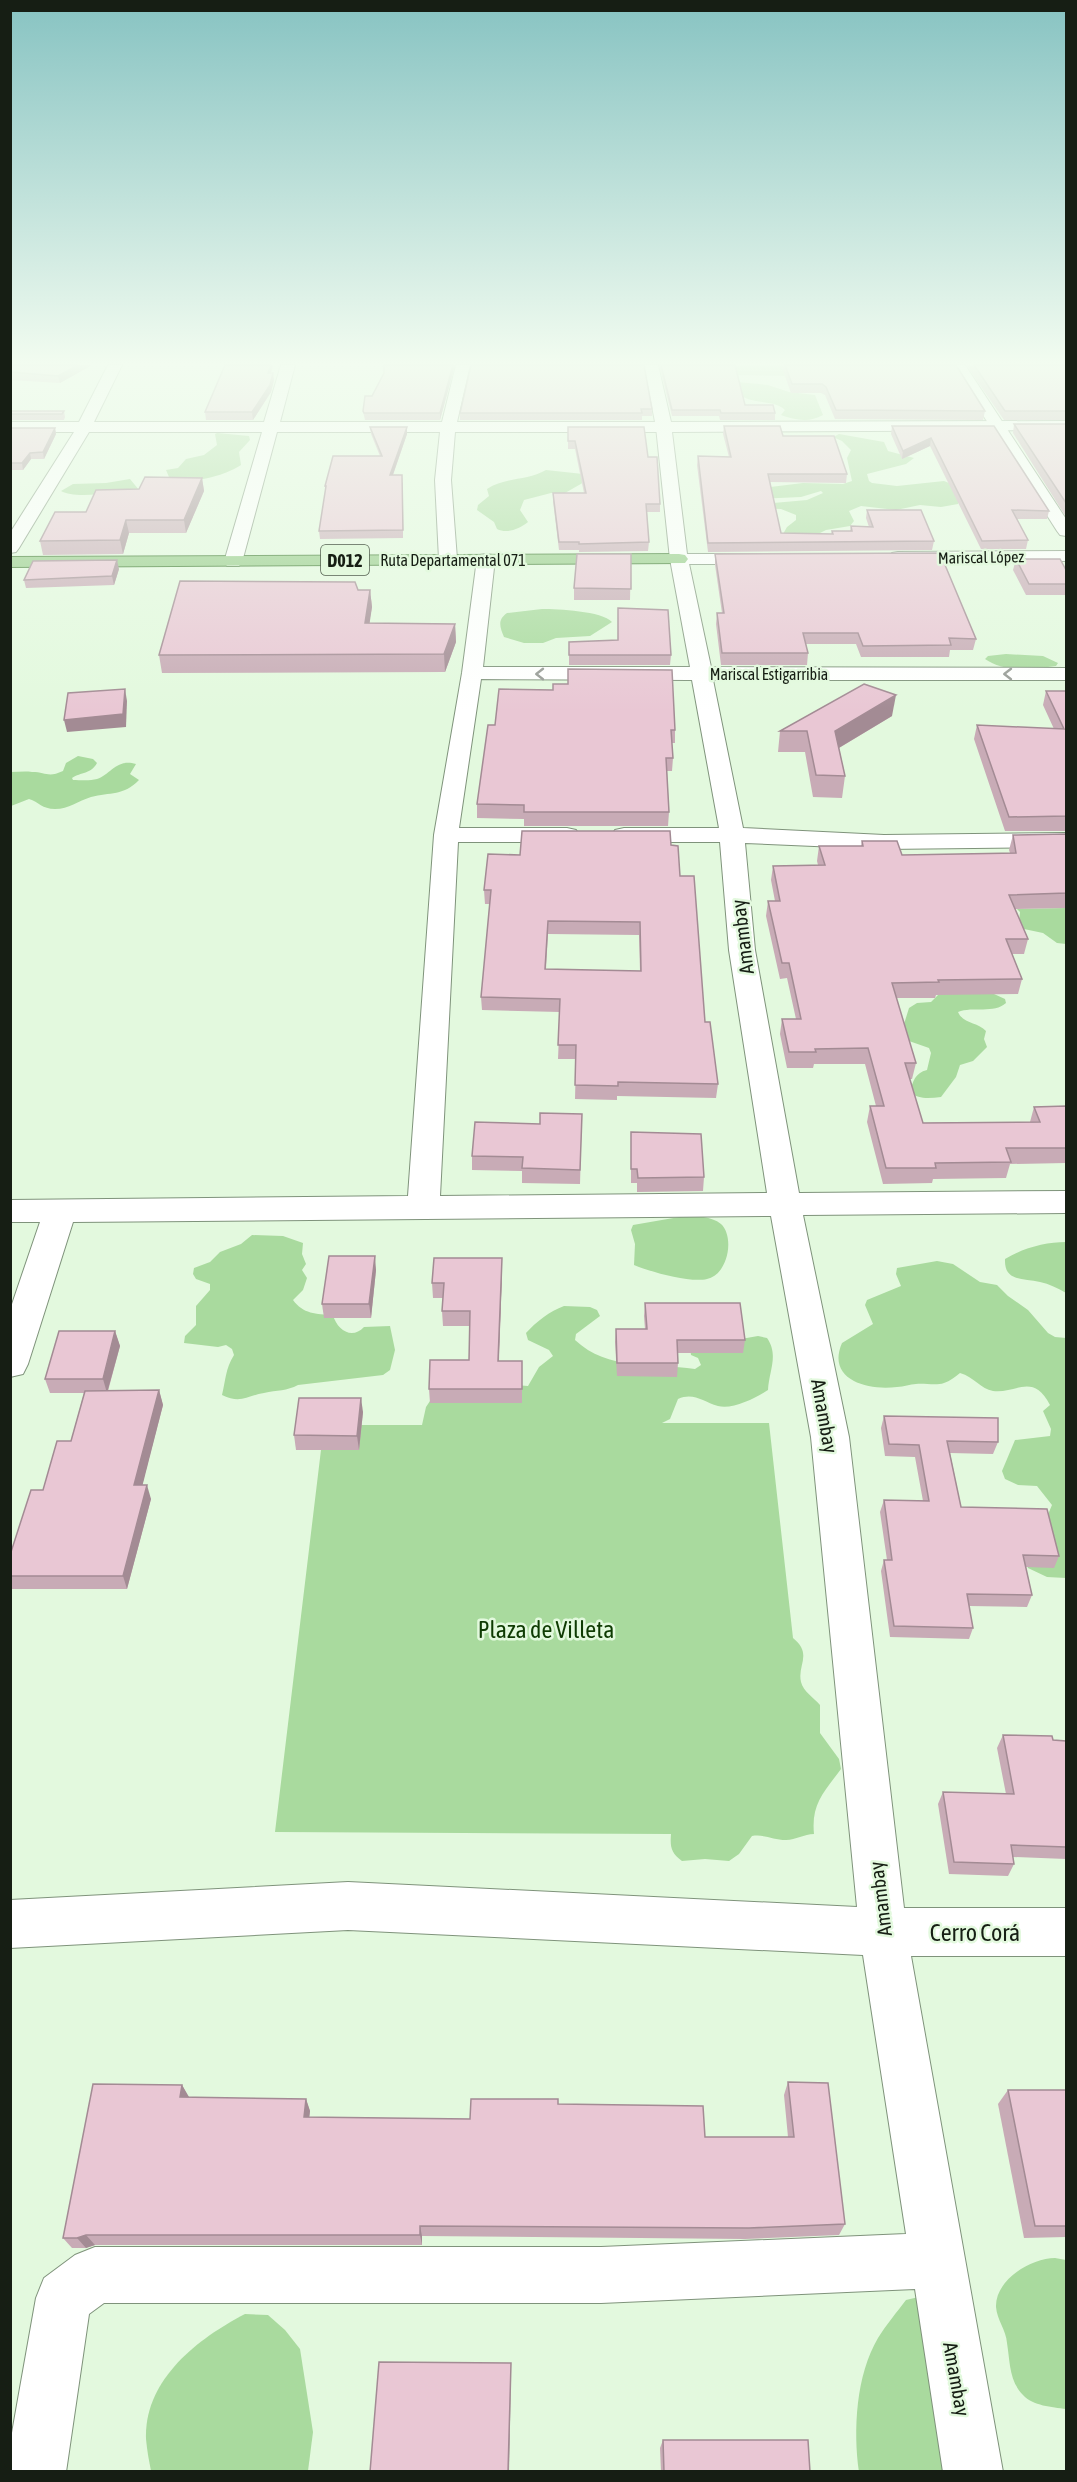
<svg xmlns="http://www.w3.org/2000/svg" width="1077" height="2482" font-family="'Asap Condensed',sans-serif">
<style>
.green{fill:#a9da9e}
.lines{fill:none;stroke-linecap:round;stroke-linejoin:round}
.minor-casing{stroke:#7f937b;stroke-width:2}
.secondary-casing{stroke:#7f937b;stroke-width:2}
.primary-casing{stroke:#387629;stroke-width:2}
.minor{fill:#fff;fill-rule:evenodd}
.secondary{fill:#fff;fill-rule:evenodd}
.primary{fill:#93ca85;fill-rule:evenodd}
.wall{fill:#c8abb6;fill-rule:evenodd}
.shaded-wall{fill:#a38b94}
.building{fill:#e9c7d4;stroke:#a38b94;stroke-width:1.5;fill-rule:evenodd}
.oneway{stroke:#969a95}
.labels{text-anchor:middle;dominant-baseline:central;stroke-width:5;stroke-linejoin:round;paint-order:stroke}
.far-street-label{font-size:16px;fill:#161e14;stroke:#e3f9de}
.shield{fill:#e3f9de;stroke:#546051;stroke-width:1.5}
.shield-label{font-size:18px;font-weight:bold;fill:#161e14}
.street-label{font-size:20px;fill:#161e14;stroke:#e3f9de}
.near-park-label{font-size:24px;fill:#0e3b02;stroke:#e3f9de}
.near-street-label{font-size:24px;fill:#161e14;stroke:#e3f9de}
</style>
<rect width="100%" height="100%" fill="#e3f9de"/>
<!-- green -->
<g class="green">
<polygon points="741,365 820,365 790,376 730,375 729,369"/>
<path d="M737 382 768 385 789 392 815 395 823 415C809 423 795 420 781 415L785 410C774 399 754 405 740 395Z"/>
<path d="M217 433 249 436 250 440 239 452 241 465C224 476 188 486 169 477L166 470 178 468 186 459 204 455 217 445 215 434Z"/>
<polygon points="839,434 884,442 888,451 914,458 906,464 867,474 869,481 872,483 897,486 944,481 949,483 960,499 958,504 941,507 920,505 896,510 861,506 849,511 854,521 850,526 826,530 812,537 783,534 787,527 796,520 796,515 781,509 759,508 762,504 807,500 823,493 821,491 801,497 759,499 761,488 803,483 843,484 852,481 847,458 851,450 842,441 833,437"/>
<path d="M546 470 583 474 586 481 565 493H551L524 500 520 510 528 522C519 529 507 534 497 529L494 522 477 510 478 505 489 496 487 489C505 477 527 481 546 470Z"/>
<path d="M130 479 139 490C120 491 76 500 61 491L73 484 106 483Z"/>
<path d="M542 609C558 609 602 611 612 622L590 636 556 638 543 643H524L504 637C500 627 497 620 507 613Z"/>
<path d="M1006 654 1043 656 1058 663 1056 666C1033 669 1005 673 985 659L988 656Z"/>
<path d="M78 756 93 759 97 763C91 774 81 772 72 778L73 780C80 780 90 781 97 779 111 774 117 758 136 764L130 774 139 780C124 796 110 792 91 797 78 801 69 809 55 809 42 809 39 802 29 799L11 806V772C18 772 25 771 32 772 46 772 48 778 63 771L66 763Z"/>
<polygon points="1066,908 1066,944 1057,943 1043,933 1024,929 1019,922 1020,912 1017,909"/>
<path d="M940 993 994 994 1005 999 1006 1003C994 1014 973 1006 958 1012 963 1024 978 1022 986 1031L984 1039 987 1047 973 1061 960 1065 956 1077 941 1097C930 1098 919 1100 910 1092 913 1081 915 1073 927 1070L931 1053 929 1048 909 1041 904 1024 909 1008 917 1003 931 1002Z"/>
<path d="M685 1216C697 1216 711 1216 721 1224 735 1237 728 1275 707 1279 690 1283 651 1272 634 1265L635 1244 631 1230 633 1225Z"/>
<path d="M252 1235 283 1236 303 1243 302 1254 306 1264 302 1270 307 1278 303 1290 293 1300C303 1314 316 1314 333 1315 337 1330 352 1340 364 1327L390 1326 395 1350 390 1370 383 1375 298 1385C287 1391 277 1390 264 1393 246 1396 241 1404 222 1395 226 1379 225 1370 234 1355L232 1349 226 1345 218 1347 184 1343 185 1336 196 1325V1306L210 1290V1284L196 1279 193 1274 194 1268 210 1262 220 1252 241 1244Z"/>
<path d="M1066 1242V1293C1058 1288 1049 1284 1040 1282 1023 1278 1004 1282 1005 1259 1023 1248 1046 1242 1066 1242Z"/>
<path d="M937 1261 953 1264 980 1282 997 1285 1008 1296 1028 1310 1048 1333 1055 1337 1066 1338V1578L1047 1577 1028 1568 1027 1564 1052 1505 1037 1486 1018 1485 1005 1479 1002 1471 1015 1440 1050 1436 1051 1429 1043 1411 1050 1405C1033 1372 1016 1394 993 1391 981 1389 974 1377 960 1373 955 1377 950 1381 944 1383 936 1386 925 1383 916 1384 910 1384 904 1387 897 1387 868 1391 826 1380 842 1343L873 1324 865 1305 867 1300 901 1286 896 1274 897 1268Z"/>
<path d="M564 1306 590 1307 597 1310 600 1316 576 1334 575 1340C608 1371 653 1363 695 1369L701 1365 698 1358 691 1355 690 1348 758 1336 767 1338C779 1355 769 1371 768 1390 756 1398 732 1410 718 1406 703 1402 694 1392 678 1399L670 1419 662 1423H769L793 1638C813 1654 797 1665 801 1682 803 1691 814 1698 820 1705V1733L839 1759 841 1769C824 1792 811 1804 814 1834 804 1834 796 1840 786 1840 773 1840 765 1834 752 1836L739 1854 729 1861 705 1859 682 1861C671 1853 670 1847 671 1834L275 1832 324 1425H422L426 1407 430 1401 503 1384 528 1386 539 1367 553 1356 549 1350 528 1340 526 1333C536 1322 550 1311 564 1306Z"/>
<path d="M1055 2258 1066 2260V2409C1052 2407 1033 2406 1023 2395 1009 2381 1010 2361 1007 2343 1006 2330 997 2320 996 2307 995 2280 1031 2258 1055 2258Z"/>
<path d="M927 2295 981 2471 859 2472C853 2430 856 2375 878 2338 886 2325 897 2312 906 2300Z"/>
<path d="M245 2314 268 2315 285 2330 300 2349 313 2432 308 2471H151C149 2461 147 2450 146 2439 144 2380 197 2339 245 2314Z"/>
</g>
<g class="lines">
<defs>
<g id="minor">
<polygon points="108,365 122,365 94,422 264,422 281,365 295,365 280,422 442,422 456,365 470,365 457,422 664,422 672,427 664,432 455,432 451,480 457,559 454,563 442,563 439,559 435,480 440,432 277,432 242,562 239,566 227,566 224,562 262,432 89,432 19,548 16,552 10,553 10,533 74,432 10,432 10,422 79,422"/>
<polygon points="951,365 965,365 1066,519 1066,536 1060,535 1057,531"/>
<path d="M486 554 492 555 495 559 483 667H690L670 559 673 555H685L688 559 711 667 1066 668V680H713L743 828 884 835 1066 833V847L884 849 745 843 755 950 799 1193 1066 1191V1213L803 1215 849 1437 904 1908H1066V1956H911L1003 2472H943L915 2289 601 2303H104L89 2314 66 2472H10V2444L36 2298 44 2278 75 2255 95 2247H601L906 2234 863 1955 348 1930 10 1948V1900L348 1882 857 1907 811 1437 771 1216 73 1222 28 1364 23 1374 10 1377V1310L40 1222H10V1200L408 1196 434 835 462 673 477 559 480 555ZM481 679 692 680 719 828H624L615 830 612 835 615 840 624 842H720L729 950 767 1193 440 1196 458 842H567L576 840 579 835 576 830 567 828H459Z"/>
</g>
<g id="secondary">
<polygon points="644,365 658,365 671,422 1066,421 1066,430 672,432 687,554 759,554 765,555 768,559 765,563 759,564 679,564 673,563 670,559 656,427"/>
<polygon points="1066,551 1066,561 898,562 892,561 889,557 892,553 898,552"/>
</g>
<polygon id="primary" points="679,554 685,555 688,559 685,563 10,567 10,557"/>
</defs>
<!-- minor casing -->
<use href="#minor" class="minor-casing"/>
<!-- secondary casing -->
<use href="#secondary" class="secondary-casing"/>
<!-- primary casing -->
<use href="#primary" class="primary-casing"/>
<!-- minor -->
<use href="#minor" class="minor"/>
<!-- secondary -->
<use href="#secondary" class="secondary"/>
<!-- primary -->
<use href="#primary" class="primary"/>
</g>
<!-- wall -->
<g class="wall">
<polygon points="10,365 92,365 60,383 10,380"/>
<polygon points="225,365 273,365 271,373 274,380 271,392 253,420 206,420 205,412"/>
<polygon points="455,365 440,420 365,420 363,411 372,396"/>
<polygon points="659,365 735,365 745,405 775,413 775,420 720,420 719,416 672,416"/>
<polygon points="781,365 956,365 985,411 983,420 835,419 825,395 821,393 791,393"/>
<polygon points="966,365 1066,365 1066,420 1004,420"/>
<polygon points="652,409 652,416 642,416 642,420 460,420 460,413"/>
<polygon points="10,411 64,411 65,417 64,420 10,420"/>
<polygon points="1014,424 1066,424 1066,517 1013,433"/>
<polygon points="724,426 783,436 847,474 846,483 770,482 781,533 831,534 832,531 850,531 851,526 869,527 866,518 867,510 934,541 932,550 708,552 697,465 698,456 729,457 723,434"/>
<polygon points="892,426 994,426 1049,511 1047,519 1017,519 1028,540 1026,549 981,549 930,446 902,459 891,434"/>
<polygon points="370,427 407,427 407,434 393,475 403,483 403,538 320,539 319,531 325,493 325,486 380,456 371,434"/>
<polygon points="568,427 648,457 660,504 660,512 647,512 649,542 648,551 579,552 579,550 559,550 553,501 553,493 584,493 575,449 568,449"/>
<polygon points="10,428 55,428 56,434 44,459 31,459 23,470 10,470"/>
<polygon points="202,478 204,491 186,533 129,533 123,554 43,555 40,541 86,512 139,489"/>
<polygon points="631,554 630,600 574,600 574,588"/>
<polygon points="715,554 976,639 973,650 950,650 949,657 861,657 856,644 806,644 808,653 807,665 721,665 716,624 717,613 722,613 715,565"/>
<polygon points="1016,559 1066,570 1066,595 1026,595 1013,570"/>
<polygon points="119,569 114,585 26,588 24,580"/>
<polygon points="358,590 370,590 372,607 369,623 455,624 456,642 445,672 162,673 159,655"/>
<polygon points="569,642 671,655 670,665 569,665"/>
<polygon points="553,690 675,730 675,743 672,743 673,758 672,771 667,771 669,812 668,826 524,826 524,819 477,818 477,804 495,725"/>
<polygon points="1046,691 1066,691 1066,831 1005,831 974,739 977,725 1054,729 1043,705"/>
<polygon points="892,716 839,748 845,776 842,798 813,797 805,752 778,752 780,731"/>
<polygon points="1066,834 1066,908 1015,909 1028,939 1024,954 1012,954 1022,979 1018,994 936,995 935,998 896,998 916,1063 912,1079 910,1079 923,1123 1030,1122 1034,1107 1066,1106 1066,1163 1010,1164 1006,1178 933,1179 932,1183 883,1184 867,1122 870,1106 876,1106 865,1064 814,1064 813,1068 787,1068 780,1034 782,1019 796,1019 787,978 780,979 766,916 768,901 775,901 771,880 773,866 818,865 817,861 819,846 861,846 862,841 902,855 1010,853 1009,850 1013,835"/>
<path d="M671 845 680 876 705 1022 718 1084 716 1098 617 1096V1100L575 1099 576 1059H558L560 1012 482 1010 481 997 490 904H485L484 890 520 855ZM548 934 639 935 640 971 546 969Z"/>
<polygon points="582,1114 580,1184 522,1183 522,1171 472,1170 472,1156 540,1124"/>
<polygon points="631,1132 704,1177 703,1191 637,1192 637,1183 631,1183"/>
<polygon points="376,1270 371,1318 324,1318 322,1304"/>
<polygon points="502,1272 499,1361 522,1361 522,1403 430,1403 429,1389 469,1360 470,1326 443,1326 442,1311 443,1298 433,1298 432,1283"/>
<polygon points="645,1303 745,1340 743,1353 678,1353 678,1363 677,1377 617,1376 615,1342 616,1329 645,1329 644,1316"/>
<polygon points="115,1331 120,1346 108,1391 159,1390 163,1405 142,1485 151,1499 127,1589 10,1589 10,1555 43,1490 71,1441 84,1393 50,1393 45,1379"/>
<polygon points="363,1412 359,1450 296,1450 294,1435"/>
<polygon points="884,1416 998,1442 993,1454 950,1453 961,1507 1059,1556 1054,1568 1026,1567 1032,1595 1027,1607 969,1606 973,1628 969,1639 890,1637 881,1571 884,1560 887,1560 880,1512 884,1500 923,1501 915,1457 885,1456 881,1428"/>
<polygon points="1003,1735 1066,1741 1066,1859 1013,1857 1014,1864 1008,1876 949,1874 938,1804 943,1792 1006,1794 997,1748"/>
<polygon points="788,2082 845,2224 839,2235 745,2239 422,2236 422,2245 95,2245 86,2248 72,2248 63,2238 182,2085 189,2098 306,2099 310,2111 309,2117 470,2119 558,2104 705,2137 788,2137 784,2095"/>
<polygon points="1008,2090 1066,2090 1066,2237 1024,2238 998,2104"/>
<polygon points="663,2440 810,2472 661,2472 660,2448"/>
</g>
<!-- shaded-wall -->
<g class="shaded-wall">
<polygon points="78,365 92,365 60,383 58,376"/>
<polygon points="271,365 273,365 269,380 268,373"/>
<polygon points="453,365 455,365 440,420 440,413"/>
<polygon points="273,373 274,380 271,392 253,420 252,412"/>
<polygon points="407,427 407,434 390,483 390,475"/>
<polygon points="55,428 56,434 44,459 43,452"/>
<polygon points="931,438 930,446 902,459 903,451"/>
<polygon points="30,453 31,459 23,470 22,463"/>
<polygon points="202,478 204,491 186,533 184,520"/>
<polygon points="126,520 129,533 123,554 120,540"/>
<polygon points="117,560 119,569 114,585 112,576"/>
<polygon points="370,590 372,607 367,641 365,623"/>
<polygon points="455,624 456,642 445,672 444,654"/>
<polygon points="125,689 127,701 126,727 67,732 64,720"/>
<polygon points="896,695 892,716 832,752 835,731"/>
<polygon points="375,1256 376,1270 371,1318 369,1304"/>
<polygon points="502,1258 502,1272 498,1375 498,1361"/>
<polygon points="115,1331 120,1346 107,1393 103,1379"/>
<polygon points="159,1390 163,1405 139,1499 134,1485"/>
<polygon points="361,1398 363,1412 359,1450 357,1436"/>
<polygon points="147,1485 151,1499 127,1589 123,1576"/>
<polygon points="182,2085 189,2097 187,2109 180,2097"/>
<polygon points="306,2099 310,2111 308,2129 304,2117"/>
<polygon points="420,2226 422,2236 422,2245 420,2235"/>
<polygon points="86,2235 95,2245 86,2248 77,2238"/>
<polygon points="511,2363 511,2372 509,2472 508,2472"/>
</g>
<!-- building -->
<g class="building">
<polygon points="10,365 78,365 58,376 10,372"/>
<polygon points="225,365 271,365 268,373 273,373 270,385 252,412 205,412"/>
<polygon points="384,365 453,365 440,413 364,413 363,411 365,396 372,396 384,373"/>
<polygon points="471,365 644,365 652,409 641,409 642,413 460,413"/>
<polygon points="661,365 735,365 745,405 773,405 775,413 721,413 720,410 672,410"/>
<polygon points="785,365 956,365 985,411 836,410 826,387 822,384 792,384"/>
<polygon points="974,365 1066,365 1066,411 1005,411"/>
<polygon points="10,411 64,411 62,414 10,414"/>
<polygon points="1014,424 1066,424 1066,503"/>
<polygon points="724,426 780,426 783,436 834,436 847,474 768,474 781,533 833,534 832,531 852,531 851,526 873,527 867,510 921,510 934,541 708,543 698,456 731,457"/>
<polygon points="892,426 994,426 1049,511 1012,510 1028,540 982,541 931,438 903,451"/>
<polygon points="370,427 407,427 390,475 402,475 403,530 319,531 326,486 325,486 333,456 382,456"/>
<polygon points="568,427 644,427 648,457 657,457 660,504 646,504 649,542 579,544 579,542 559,542 553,493 586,493 575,441 568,441"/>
<polygon points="10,428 55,428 43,452 30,453 22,463 10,463"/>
<polygon points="145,477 202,478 184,520 126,520 120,540 40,541 55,512 86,512 96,490 139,489"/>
<polygon points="940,553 976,639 949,638 951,645 863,646 858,633 803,633 808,653 722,653 717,613 724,613 715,554"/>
<polygon points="577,554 631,554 631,589 574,588"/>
<polygon points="1016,559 1060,559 1066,570 1066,584 1029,584"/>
<polygon points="117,560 112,576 24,580 33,561"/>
<polygon points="180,581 355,582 358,590 370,590 365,623 455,624 444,654 159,655"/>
<polygon points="618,608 668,610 671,655 569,655 569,642 618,640"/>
<polygon points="568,669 672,670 675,730 671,730 673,758 666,758 669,812 524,812 524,805 477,804 488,725 495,725 499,689 553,690 553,684 568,684"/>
<polygon points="864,684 896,695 835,731 845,776 816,775 807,731 780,731"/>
<polygon points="125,689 123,714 64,720 68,693"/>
<polygon points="1046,691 1066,691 1066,816 1009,817 977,725 1064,729"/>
<path d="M522 831H670L671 845 678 846 680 876H694L705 1022H710L718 1084 618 1082V1086L575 1085 576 1045H558L560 999 481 997 491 890H484L488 854 520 855ZM548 921 640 922 641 971 545 969Z"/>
<polygon points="1066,834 1066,893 1009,895 1028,939 1006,939 1022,979 938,980 939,982 892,983 916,1063 905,1063 923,1123 1040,1122 1034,1107 1066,1106 1066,1148 1006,1148 1011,1162 935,1163 936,1168 886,1168 870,1106 884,1106 868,1048 815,1049 816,1052 789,1052 782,1019 801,1019 789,963 782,963 768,901 780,901 773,866 825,865 819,846 863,846 862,841 897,841 902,855 1016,853 1013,835"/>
<polygon points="540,1113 582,1114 580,1170 522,1168 523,1157 472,1156 475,1122 540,1124"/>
<polygon points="631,1132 701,1134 704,1177 638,1178 637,1169 631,1169"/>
<polygon points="329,1256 375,1256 369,1304 322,1304"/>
<polygon points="434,1258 502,1258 498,1361 522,1361 522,1389 429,1389 430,1360 469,1360 470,1311 442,1311 444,1283 432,1283"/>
<polygon points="645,1303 740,1303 745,1340 677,1340 678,1363 617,1363 616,1329 647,1329"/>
<polygon points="59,1331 115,1331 103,1379 45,1379"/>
<polygon points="159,1390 134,1485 147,1485 123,1576 10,1576 10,1555 31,1490 43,1490 57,1441 71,1441 85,1391"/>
<polygon points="299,1398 361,1398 357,1436 294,1435"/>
<polygon points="884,1416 998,1418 998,1442 947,1441 961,1507 1047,1509 1059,1556 1023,1555 1032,1595 967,1594 973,1628 894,1626 884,1560 892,1560 884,1500 929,1501 919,1445 889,1444"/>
<polygon points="1003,1735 1052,1736 1053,1740 1066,1741 1066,1847 1011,1845 1014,1864 954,1862 943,1792 1014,1794"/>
<polygon points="788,2082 828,2083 845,2224 749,2228 420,2226 420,2235 86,2235 77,2238 63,2238 93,2084 182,2085 180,2097 306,2099 304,2117 470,2119 471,2099 558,2099 558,2104 703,2106 705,2137 794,2137"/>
<polygon points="1008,2090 1066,2090 1066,2226 1035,2226"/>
<polygon points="379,2362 511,2363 508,2472 370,2472"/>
<polygon points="663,2440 808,2440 810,2472 664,2472"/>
</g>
<!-- one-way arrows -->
<defs><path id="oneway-chevron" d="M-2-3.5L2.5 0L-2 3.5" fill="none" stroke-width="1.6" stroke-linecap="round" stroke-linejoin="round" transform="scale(1.5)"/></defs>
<g class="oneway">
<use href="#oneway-chevron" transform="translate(540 674) rotate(-180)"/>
<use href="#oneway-chevron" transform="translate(1008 674) rotate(180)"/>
</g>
<!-- sky -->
<linearGradient id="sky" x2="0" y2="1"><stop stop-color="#87c3c2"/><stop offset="0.51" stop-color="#f2fcf0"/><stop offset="1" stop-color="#f2fcf0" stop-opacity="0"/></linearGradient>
<rect width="1077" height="712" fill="url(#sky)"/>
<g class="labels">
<!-- far-street labels -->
<g class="far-street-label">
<text transform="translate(981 557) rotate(-1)">Mariscal López</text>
<text x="453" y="560">Ruta Departamental 071</text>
<text x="769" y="674">Mariscal Estigarribia</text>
</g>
<!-- shield labels -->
<rect class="shield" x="321" y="545" width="48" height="30" rx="4.5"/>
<g class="shield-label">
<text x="345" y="560">D012</text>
</g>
<!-- street labels -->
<g class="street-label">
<text transform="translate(742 937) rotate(-97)">Amambay</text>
<text transform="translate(825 1416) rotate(80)">Amambay</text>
<text transform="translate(880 1899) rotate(-97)">Amambay</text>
<text transform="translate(957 2379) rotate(80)">Amambay</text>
</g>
<!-- near-park labels -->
<g class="near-park-label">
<text x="546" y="1629">Plaza de Villeta</text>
</g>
<!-- near-street labels -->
<g class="near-street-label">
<text x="975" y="1932">Cerro Corá</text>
</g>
</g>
<!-- border -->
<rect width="1077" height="2482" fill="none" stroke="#161e14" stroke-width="24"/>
</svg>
